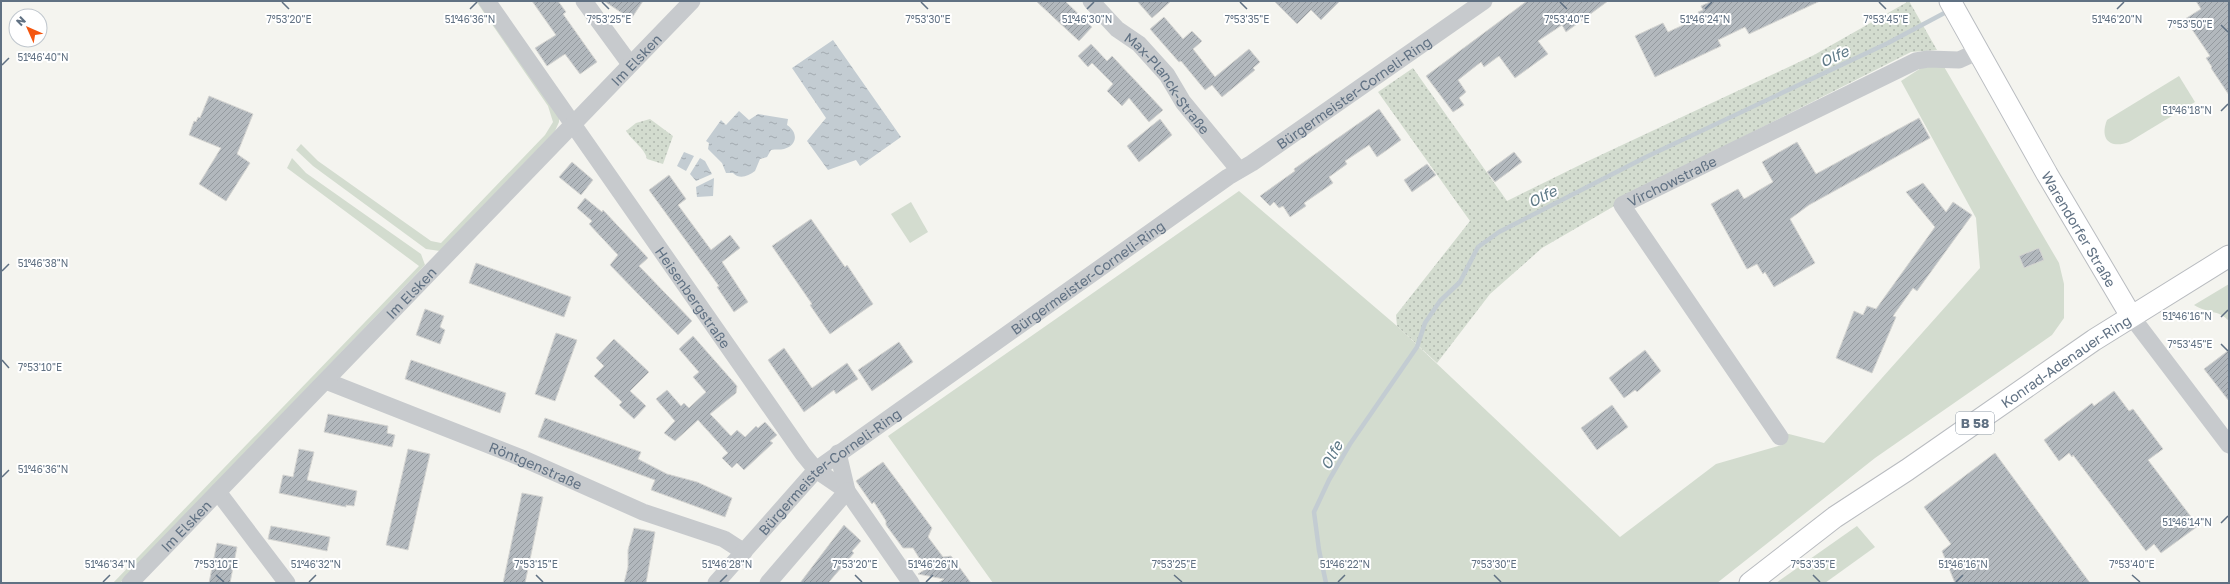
<svg xmlns="http://www.w3.org/2000/svg" width="2230" height="584" font-family="'Golos Text',sans-serif">
<style>
.grass{fill:#d3dccf}
.park{fill:url(#park-dots)}
.water{fill:url(#water-ripples)}
.lines{fill:none;stroke-linecap:round;stroke-linejoin:round}
.stream{stroke:#c3ccd2;stroke-width:4.5}
.building{fill:url(#building-hatch);stroke:#d5d5d2}
.major-casing{stroke:#b9bcc0;stroke-width:23}
.minor{stroke:#c7cacd;stroke-width:17}
.major{stroke:#fff;stroke-width:21}
.ticks{fill:none;stroke:#607183;stroke-width:1.5}
.labels{text-anchor:middle;dominant-baseline:central;stroke-width:4;stroke-linejoin:round;paint-order:stroke}
.shield{fill:#fff;stroke:#909ca8;stroke-width:1}
.shield-label{font-size:13px;font-weight:bold;fill:#607183}
.street-label{font-size:14px;fill:#607183;stroke:#fff}
.water-label{font-size:15px;font-style:italic;fill:#5f7a88;stroke:#fff}
.ticks-label{font-size:10px;text-anchor:middle;fill:#607183;stroke:#fff;stroke-width:4;stroke-linejoin:round;paint-order:stroke}
</style>
<defs>
<pattern id="park-dots" width="8" height="8" patternUnits="userSpaceOnUse"><rect width="8" height="8" fill="#d3dccf"/><path d="M2 2h.1M6 6h.1" fill="none" stroke="#afb7ad" stroke-width="1.8" stroke-linecap="round"/></pattern>
<pattern id="water-ripples" width="26" height="14" patternUnits="userSpaceOnUse"><rect width="26" height="14" fill="#c3ccd2"/><path d="M2 4q2-2 4 0t4 0M15 11q2-2 4 0t4 0" fill="none" stroke="#a2aab0"/></pattern>
<pattern id="building-hatch" width="6" height="6" patternUnits="userSpaceOnUse"><rect width="6" height="6" fill="#b2b8bd"/><path d="M-1 1l2-2M0 6l6-6M5 7l2-2" fill="none" stroke="#949a9f"/></pattern>
</defs>
<rect width="100%" height="100%" fill="#f4f4ef"/>
<!-- grass -->
<g class="grass">
<polygon points="476,1 481,1 559,116 559,122 555,131 440,251 426,249 313,166 296,150 301,144 318,161 431,241 441,243 545,135 553,122 548,106"/>
<polygon points="1943,65 2059,263 2064,284 2064,318 2052,335 1875,458 1717,583 993,583 888,436 1239,191 1397,326 1620,537 1716,464 1782,445 1785,433 1824,443 1980,268 1976,218 1901,81 1921,68"/>
<path d="M2179 76 2195 102 2129 142C2111 149 2099 140 2107 120Z"/>
<polygon points="292,158 306,173 421,254 425,265 120,583 113,583 419,266 287,168"/>
<polygon points="911,202 928,232 910,243 891,214"/>
<path d="M2229 284V321C2218 309 2208 314 2194 305Z"/>
<polygon points="1857,526 1875,547 1825,583 1776,583"/>
</g>
<!-- park -->
<g class="park">
<polygon points="1909,1 1937,50 1911,52 1622,198 1616,205 1542,248 1490,294 1437,363 1397,326 1396,315 1470,221 1378,92 1413,68 1507,201 1588,161 1814,55"/>
<path d="M650 119 673 136 663 164 647 159C645 148 632 141 626 131L636 123Z"/>
</g>
<!-- water -->
<g class="water">
<polygon points="833,40 901,137 860,166 856,160 828,170 807,141 826,118 792,68"/>
<path d="M739 111 749 120 758 114 788 119 787 125C798 132 798 145 784 149 780 150 776 149 771 150L767 157 760 159 755 171C748 176 740 180 733 173H726L722 163 708 149 709 143 706 141 721 120 726 125Z"/>
<polygon points="684,152 694,156 686,171 677,166"/>
<polygon points="700,158 705,161 712,174 696,181 690,174"/>
<polygon points="714,178 713,196 697,197 696,187"/>
</g>
<g class="lines">
<!-- stream -->
<polyline class="stream" points="1326,583 1319,550 1314,512 1329,480 1350,444 1417,347 1425,323 1440,301 1460,282 1478,247 1499,232 1646,157 1888,43 1950,10"/>
</g>
<!-- building -->
<g class="building">
<polygon points="532,1 558,1 566,12 563,14 597,62 580,74 565,54 547,66 535,48 556,35"/>
<polygon points="604,1 643,1 631,19"/>
<polygon points="1036,1 1065,1 1092,27 1079,41"/>
<polygon points="1137,1 1171,1 1152,18"/>
<polygon points="1274,1 1340,1 1321,20 1311,10 1297,24"/>
<polygon points="1527,1 1608,1 1566,32 1562,25 1538,41 1548,54 1515,78 1499,56 1484,67 1481,62 1458,80 1466,92 1459,98 1464,105 1453,112 1426,76"/>
<polygon points="1712,1 1820,1 1749,34 1745,27 1718,40 1721,46 1655,77 1635,36 1663,23 1668,32 1701,17 1698,12 1703,10 1701,6"/>
<polygon points="2196,1 2229,1 2229,95 2211,68 2212,67 2206,58 2210,56 2185,19 2201,9"/>
<polygon points="1164,17 1183,39 1192,31 1202,41 1193,49 1215,77 1249,49 1260,62 1253,68 1255,70 1222,97 1212,85 1205,90 1181,61 1179,62 1150,29"/>
<polygon points="1091,44 1107,61 1112,56 1163,110 1149,122 1129,98 1122,106 1107,91 1113,84 1092,63 1088,67 1078,56"/>
<polygon points="209,96 253,114 237,154 250,163 226,201 199,184 221,148 189,135 194,121 196,122 198,117 200,118"/>
<polygon points="1379,109 1401,140 1377,157 1369,145 1345,161 1347,164 1329,177 1333,183 1304,203 1306,206 1290,217 1283,206 1279,208 1274,202 1270,206 1260,196 1295,171 1294,169"/>
<polygon points="1919,118 1930,138 1809,205 1790,219 1815,263 1774,287 1765,272 1763,274 1757,264 1747,269 1711,204 1738,189 1744,199 1773,182 1762,162 1797,142 1816,174"/>
<polygon points="1160,119 1172,135 1139,162 1127,146"/>
<polygon points="1514,152 1522,162 1495,182 1487,172"/>
<polygon points="572,162 593,180 581,195 559,177"/>
<polygon points="1427,164 1436,175 1412,192 1404,180"/>
<polygon points="669,175 686,199 678,205 711,250 730,235 740,248 722,262 748,302 734,312 717,287 719,286 649,190"/>
<polygon points="1923,183 1946,212 1953,202 1972,215 1917,291 1913,288 1893,316 1896,317 1872,373 1836,358 1854,311 1863,315 1867,306 1876,309 1935,227 1906,192"/>
<polygon points="585,198 602,212 603,210 648,258 639,266 692,321 678,335 610,265 618,255 589,224 592,221 577,208"/>
<polygon points="811,219 845,267 847,265 873,304 830,334 810,305 812,304 772,246"/>
<polygon points="2039,248 2044,260 2024,268 2019,256"/>
<polygon points="476,263 571,297 564,317 469,283"/>
<polygon points="425,309 444,316 440,327 445,330 440,344 416,335"/>
<polygon points="556,333 577,340 555,401 535,394"/>
<polygon points="693,336 737,386 736,393 710,414 731,436 737,430 745,437 756,426 758,428 765,422 777,435 770,441 773,443 744,470 737,463 732,468 722,458 728,453 698,420 675,441 664,433 675,421 656,399 667,390 681,406 684,403 689,408 706,392 693,377 699,372 679,349"/>
<polygon points="614,339 649,372 630,391 646,406 634,419 619,405 622,402 594,376 604,366 596,358"/>
<polygon points="899,342 913,362 872,391 858,370"/>
<polygon points="784,348 812,388 847,363 858,379 836,394 834,390 804,412 768,360"/>
<polygon points="1645,350 1661,371 1637,392 1635,390 1624,398 1609,378"/>
<polygon points="2229,350 2229,401 2204,369"/>
<polygon points="411,360 506,393 500,413 405,379"/>
<polygon points="2114,391 2129,411 2133,409 2163,449 2148,460 2198,526 2161,553 2154,544 2146,551 2073,455 2072,457 2069,453 2059,461 2044,440 2092,403 2094,406"/>
<polygon points="1612,405 1628,427 1597,450 1581,428"/>
<polygon points="328,414 388,426 387,433 395,435 392,447 324,432"/>
<polygon points="545,418 641,452 638,459 667,474 697,482 732,498 725,517 651,490 655,480 538,437"/>
<polygon points="299,449 314,452 307,480 357,491 354,506 346,505 346,507 279,493 283,475 293,477"/>
<polygon points="408,449 430,454 408,550 386,545"/>
<polygon points="1995,453 2090,583 1955,583 1942,551 1951,544 1924,507"/>
<polygon points="883,462 932,528 928,537 943,557 951,556 971,583 938,583 944,579 918,574 926,569 913,548 903,548 886,525 886,521 874,502 872,504 856,481"/>
<polygon points="522,493 543,497 533,545 525,583 503,583"/>
<polygon points="844,525 861,541 852,551 854,553 828,583 800,583"/>
<polygon points="271,526 330,537 327,551 268,539"/>
<polygon points="634,528 655,532 646,583 624,583 628,567 628,550"/>
<polygon points="217,543 237,547 230,583 209,583"/>
</g>
<g class="lines">
<defs>
<g id="major">
<path id="s7" d="M1950 1 2047 174 2131 316"/>
<path id="s8" d="M1750 583 1835 517 1907 470 2094 340 2229 256"/>
</g>
</defs>
<!-- major casing -->
<use href="#major" class="major-casing"/>
<!-- minor -->
<g class="minor">
<path id="s1" d="M487 1 803 454 816 470 847 491 911 583"/>
<polyline points="584,1 630,64"/>
<path id="s2" d="M1091 1 1117 29 1139 44 1167 75 1183 102 1239 170"/>
<polyline points="2131,316 2229,445"/>
<path id="s3" d="M326 381 524 459 643 512 724 539 744 552"/>
<path id="s4" d="M1780 437 1622 205 1916 61 1928 59 1959 60 1979 51"/>
<polyline points="838,453 847,491"/>
<polyline points="218,492 287,583"/>
<path id="s5" d="M130 583 692 1"/>
<path id="s6" d="M716 583 816 470 1228 177 1252 163 1484 1"/>
<polyline points="768,583 847,491"/>
</g>
<!-- major -->
<use href="#major" class="major"/>
</g>
<!-- ticks -->
<path class="ticks" d="M282 2 289 9M602 2 609 9M921 2 928 9M1240 2 1247 9M1560 2 1567 9M1879 2 1886 9M470 9 477 2M1087 9 1094 2M1705 9 1712 2M2117 9 2124 2M2221 25 2228 32M2 65 9 58M2221 111 2228 104M2 271 9 264M2221 317 2228 310M2221 344 2228 351M2 360 9 368M2 477 9 470M2221 523 2228 516M216 575 224 582M536 575 543 582M855 575 862 582M1174 575 1182 582M1494 575 1501 582M1813 575 1820 582M2132 575 2140 582M103 582 110 575M309 582 316 575M720 582 727 575M926 582 933 575M1338 582 1345 575M1956 582 1963 575"/>
<g class="labels">
<!-- shield labels -->
<rect class="shield" x="1956" y="412" width="38" height="22" rx="3"/>
<g class="shield-label">
<text x="1975" y="423">B 58</text>
</g>
<!-- street labels -->
<g class="street-label">
<text stroke="none"><textPath href="#s5" startOffset="728">Im Elsken</textPath></text>
<text stroke="none"><textPath href="#s2" startOffset="113">Max-Planck-Straße</textPath></text>
<text stroke="none"><textPath href="#s6" startOffset="808">Bürgermeister-Corneli-Ring</textPath></text>
<text stroke="none"><textPath href="#s4" startOffset="336">Virchowstraße</textPath></text>
<text stroke="none"><textPath href="#s7" startOffset="262">Warendorfer Straße</textPath></text>
<text stroke="none"><textPath href="#s6" startOffset="484">Bürgermeister-Corneli-Ring</textPath></text>
<text stroke="none"><textPath href="#s5" startOffset="404">Im Elsken</textPath></text>
<text stroke="none"><textPath href="#s1" startOffset="361">Heisenbergstraße</textPath></text>
<text stroke="none"><textPath href="#s8" startOffset="386">Konrad-Adenauer-Ring</textPath></text>
<text stroke="none"><textPath href="#s3" startOffset="226">Röntgenstraße</textPath></text>
<text stroke="none"><textPath href="#s6" startOffset="160">Bürgermeister-Corneli-Ring</textPath></text>
<text stroke="none"><textPath href="#s5" startOffset="80">Im Elsken</textPath></text>
</g>
<!-- water labels -->
<g class="water-label">
<text transform="translate(1834 56) rotate(-25)">Olfe</text>
<text transform="translate(1542 196) rotate(-27)">Olfe</text>
<text transform="translate(1331 455) rotate(-62)">Olfe</text>
</g>
</g>
<g class="ticks-label">
<text x="1886" y="23">7°53'45"E</text>
<text x="289" y="23">7°53'20"E</text>
<text x="470" y="23">51°46'36"N</text>
<text x="609" y="23">7°53'25"E</text>
<text x="928" y="23">7°53'30"E</text>
<text x="1247" y="23">7°53'35"E</text>
<text x="1567" y="23">7°53'40"E</text>
<text x="1705" y="23">51°46'24"N</text>
<text x="2117" y="23">51°46'20"N</text>
<text x="1087" y="23">51°46'30"N</text>
<text x="2190" y="28">7°53'50"E</text>
<text x="43" y="61">51°46'40"N</text>
<text x="2187" y="114">51°46'18"N</text>
<text x="43" y="267">51°46'38"N</text>
<text x="2187" y="320">51°46'16"N</text>
<text x="2190" y="348">7°53'45"E</text>
<text x="40" y="371">7°53'10"E</text>
<text x="43" y="473">51°46'36"N</text>
<text x="2187" y="526">51°46'14"N</text>
<text x="110" y="568">51°46'34"N</text>
<text x="316" y="568">51°46'32"N</text>
<text x="727" y="568">51°46'28"N</text>
<text x="933" y="568">51°46'26"N</text>
<text x="1345" y="568">51°46'22"N</text>
<text x="1963" y="568">51°46'16"N</text>
<text x="216" y="568">7°53'10"E</text>
<text x="536" y="568">7°53'15"E</text>
<text x="855" y="568">7°53'20"E</text>
<text x="1174" y="568">7°53'25"E</text>
<text x="1494" y="568">7°53'30"E</text>
<text x="1813" y="568">7°53'35"E</text>
<text x="2132" y="568">7°53'40"E</text>
</g>
<!-- border -->
<rect width="2230" height="584" fill="none" stroke="#607183" stroke-width="4"/>
<!-- north arrow -->
<g transform="translate(28 28) rotate(315)"><circle r="19" fill="#ffffff" stroke="#bfc6cd"/>
<path d="M0-3L7 15L0 10L-7 15Z" fill="#f4560f"/>
<text y="-6" font-size="11" font-weight="bold" text-anchor="middle" fill="#607183">N</text>
</g>
</svg>
